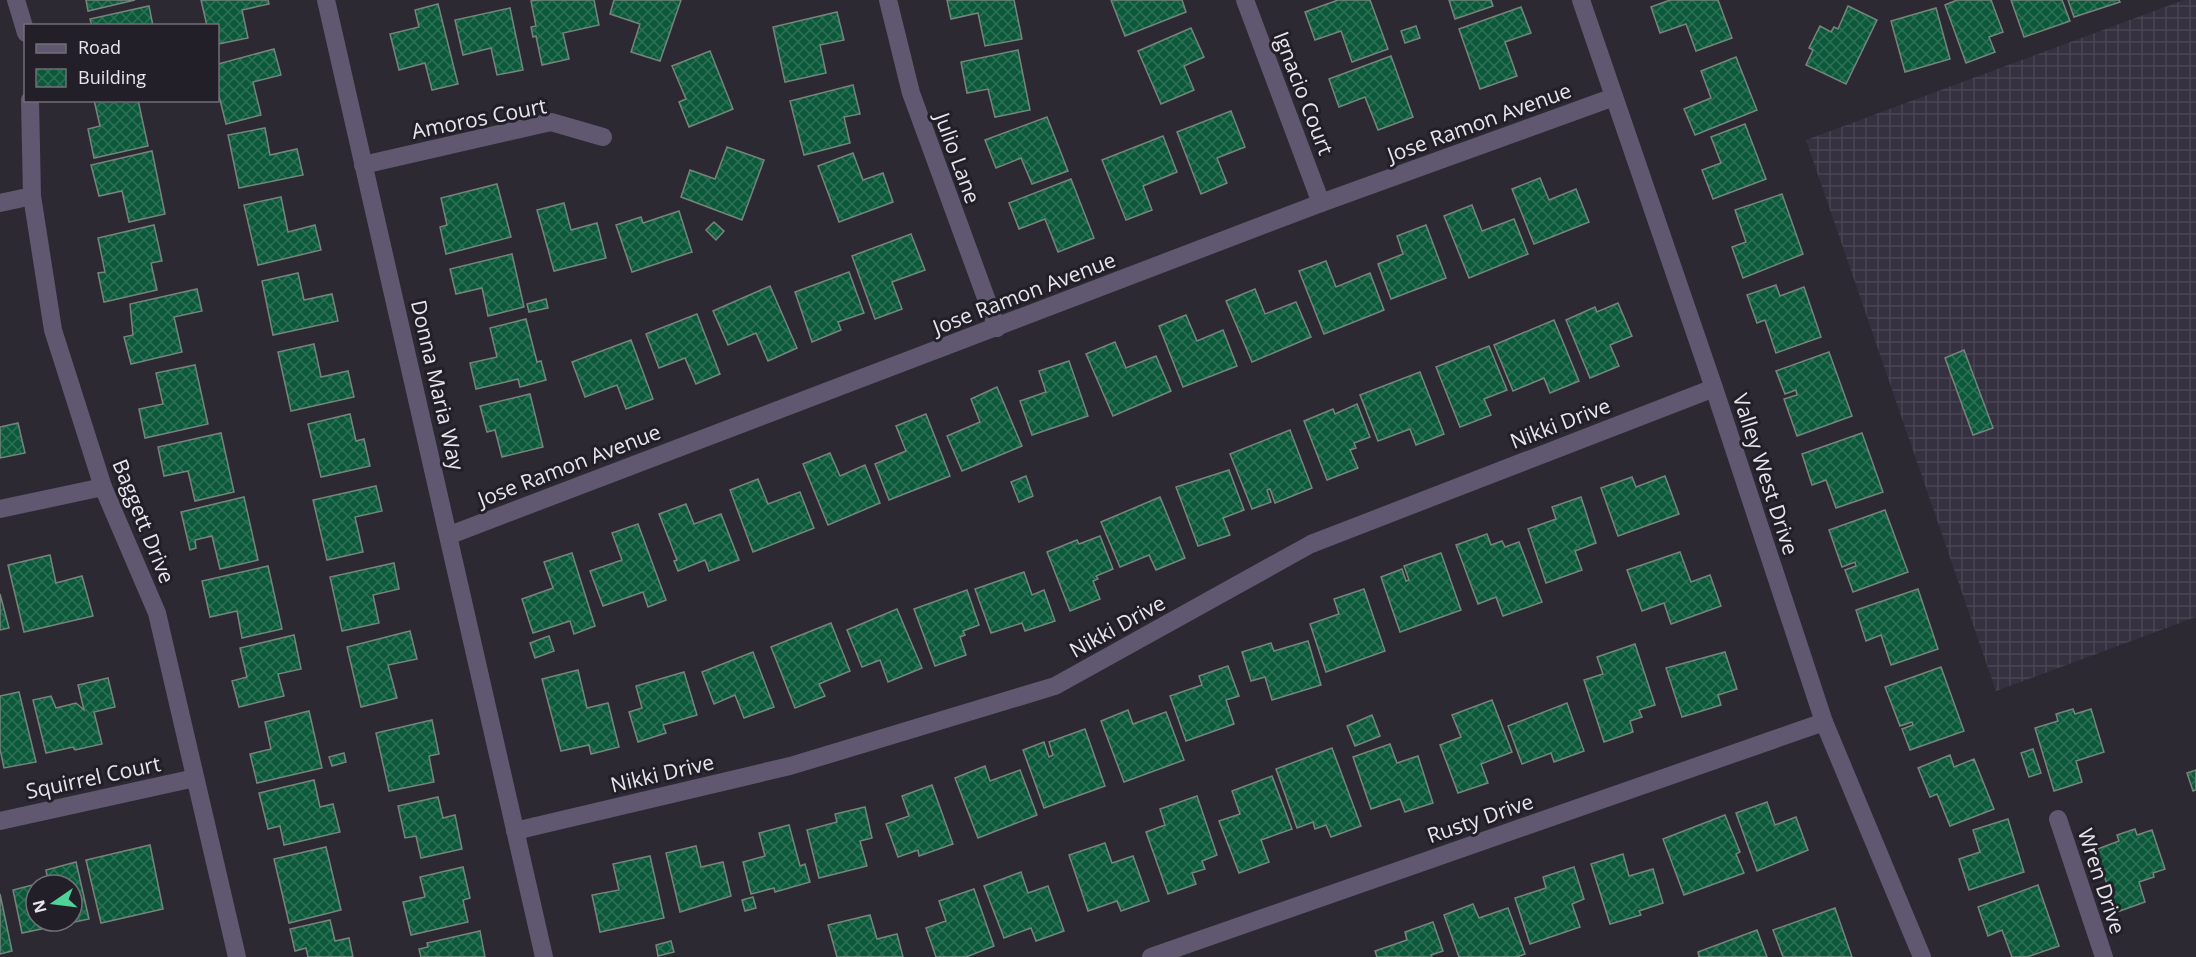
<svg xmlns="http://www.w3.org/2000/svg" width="2196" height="957" font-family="'Open Sans',sans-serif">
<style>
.industrial{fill:url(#industrial-grid)}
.building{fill:url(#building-cross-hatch);stroke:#77847c;stroke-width:1.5;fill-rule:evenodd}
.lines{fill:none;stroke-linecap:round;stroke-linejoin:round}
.minor{stroke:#605870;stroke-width:18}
.labels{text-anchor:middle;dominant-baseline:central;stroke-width:6;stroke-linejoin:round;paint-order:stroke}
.street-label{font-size:21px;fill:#e8e6ed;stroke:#221f29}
</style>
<defs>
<pattern id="industrial-grid" width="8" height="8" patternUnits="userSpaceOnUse" patternTransform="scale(1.5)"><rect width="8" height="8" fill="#363140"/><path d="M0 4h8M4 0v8" fill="none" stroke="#494553"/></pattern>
<pattern id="building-cross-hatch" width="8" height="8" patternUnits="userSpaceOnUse" patternTransform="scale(1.5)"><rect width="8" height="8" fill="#0b593a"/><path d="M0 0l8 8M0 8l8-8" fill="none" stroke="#2f7157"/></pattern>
</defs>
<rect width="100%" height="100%" fill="#2c2933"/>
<!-- industrial -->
<polygon class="industrial" points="2184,0 2196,0 2196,617 1996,691 1806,140"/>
<!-- building -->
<g class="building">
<polygon points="86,0 135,0 88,11"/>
<polygon points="201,0 268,0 269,4 242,10 248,38 218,44 218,26 207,26"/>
<polygon points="538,0 594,0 599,25 563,33 569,59 542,65 536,36 533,37 531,27 536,26 531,1"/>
<polygon points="614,0 681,0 660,61 631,52 640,24 610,14"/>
<polygon points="947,0 1014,0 1022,39 985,46 978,13 951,19"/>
<polygon points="1111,0 1182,0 1186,12 1125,36"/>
<polygon points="1338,0 1370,0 1388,49 1352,62 1341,31 1315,40 1305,12"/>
<polygon points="1449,0 1491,0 1493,6 1455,19"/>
<polygon points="1670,0 1718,0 1732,38 1696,51 1686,24 1660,33 1651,7"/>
<polygon points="1957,0 1991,0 2003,32 1989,37 1995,52 1966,63 1945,5"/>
<polygon points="2011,0 2062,0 2070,21 2024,37"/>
<polygon points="2068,0 2119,0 2120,2 2074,17"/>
<polygon points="438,4 458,84 432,90 425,63 399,70 390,34 419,27 415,10"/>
<polygon points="149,6 153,26 92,26 90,19"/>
<polygon points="1848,6 1877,20 1846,84 1806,65 1813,50 1809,48 1820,26 1831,32 1834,27 1838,29"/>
<polygon points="1521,7 1531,33 1505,42 1517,76 1480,89 1459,29"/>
<polygon points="510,8 523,70 497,75 491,48 463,55 455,20"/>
<polygon points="1936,8 1950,59 1905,72 1891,21"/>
<polygon points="837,12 844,40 820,45 826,73 785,82 773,27"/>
<polygon points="1416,26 1420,38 1405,43 1401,31"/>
<polygon points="1191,28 1204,57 1184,66 1194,90 1161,104 1138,51"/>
<polygon points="274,49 281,75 253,82 261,115 226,124 218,92 218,64"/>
<polygon points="1018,50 1030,110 995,117 988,89 967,93 961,62"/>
<polygon points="710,51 733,109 689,127 679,102 686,99 672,66"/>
<polygon points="1391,56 1413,117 1378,130 1365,97 1339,107 1329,79"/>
<polygon points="1736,57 1757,110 1695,135 1684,109 1711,98 1701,71"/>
<polygon points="853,85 860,114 844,117 850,143 804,155 790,101"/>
<polygon points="94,100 138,100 148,146 94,158 88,129 100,126"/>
<polygon points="1231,111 1245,147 1217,158 1227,183 1201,194 1177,132"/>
<polygon points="1047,117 1068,171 1032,184 1021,158 996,168 985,140"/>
<polygon points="1745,124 1766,179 1713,199 1702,170 1721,163 1711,137"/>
<polygon points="265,128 270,155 297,149 303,175 239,188 228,135"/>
<polygon points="1163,136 1177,172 1143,186 1152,210 1126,220 1102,160"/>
<polygon points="727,147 764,160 742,220 681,197 690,170 715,179"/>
<polygon points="152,151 165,214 129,222 122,191 99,196 91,165"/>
<polygon points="853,153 863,180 883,173 893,202 839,222 818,166"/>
<polygon points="1540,178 1549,200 1576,189 1589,222 1534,244 1512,189"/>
<polygon points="1071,179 1094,238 1058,252 1045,219 1019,229 1009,203"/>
<polygon points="497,184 511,237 446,254 440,227 447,225 441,198"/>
<polygon points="1782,194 1803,254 1743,278 1732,247 1746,242 1735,210"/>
<polygon points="281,197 288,232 315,225 321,250 258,265 244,205"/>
<polygon points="564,203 571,230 597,223 606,258 554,271 537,210"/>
<polygon points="1472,205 1482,231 1514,219 1528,254 1469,278 1444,216"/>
<polygon points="679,211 692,252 632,272 616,225 641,217 643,223"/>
<polygon points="714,222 724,231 716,240 706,230"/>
<polygon points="154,225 162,261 151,263 157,290 104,302 98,273 105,272 98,238"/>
<polygon points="1426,225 1446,278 1391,299 1378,264 1403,254 1397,236"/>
<polygon points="911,234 925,270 892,282 902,309 875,319 852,256"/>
<polygon points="512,254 524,307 488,316 482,288 456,294 450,269"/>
<polygon points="1326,261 1336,287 1370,273 1384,310 1324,334 1299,271"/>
<polygon points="849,272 864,313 838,322 841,330 812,342 795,292"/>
<polygon points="298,273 304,300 332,294 338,321 273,335 262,281"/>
<polygon points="1776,285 1780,296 1804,287 1821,337 1776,353 1765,320 1757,323 1747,295"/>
<polygon points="770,286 797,348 768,361 756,333 728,345 713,311"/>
<polygon points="197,289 202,311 174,317 182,352 131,364 124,337 133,335 130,304"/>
<polygon points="1255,289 1265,314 1296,302 1311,337 1252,362 1226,301"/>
<polygon points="546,299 548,308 529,312 527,304"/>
<polygon points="1618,303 1632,336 1610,345 1619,366 1590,378 1566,320 1595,307 1597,312"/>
<polygon points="697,314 720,374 696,384 685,358 659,368 646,334"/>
<polygon points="1186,315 1197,341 1223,330 1237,366 1183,387 1159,326"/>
<polygon points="526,319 537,362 541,361 546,380 520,387 518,379 476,389 470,363 497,357 490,328"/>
<polygon points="1554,320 1579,381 1550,393 1544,378 1513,391 1494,345"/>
<polygon points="631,340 653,399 626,409 617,385 585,397 572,362"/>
<polygon points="1115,342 1126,368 1156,356 1171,391 1113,416 1086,354"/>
<polygon points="314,344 321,377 348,371 354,397 291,411 278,352"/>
<polygon points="1489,346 1507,390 1484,399 1491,415 1460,427 1436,367"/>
<polygon points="1964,350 1993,428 1973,435 1945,358"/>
<polygon points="1829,352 1852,416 1797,436 1784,399 1797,395 1796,390 1785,394 1776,371"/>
<polygon points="1069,361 1088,416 1032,435 1020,401 1046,392 1039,371"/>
<polygon points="195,365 208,424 145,438 139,409 163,404 156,373"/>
<polygon points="1420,372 1444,434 1416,445 1410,429 1378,441 1360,395"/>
<polygon points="997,387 1022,446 962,471 947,436 980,422 971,399"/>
<polygon points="530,394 543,447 502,457 495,430 487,432 480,406"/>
<polygon points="1357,404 1370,437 1354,443 1356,448 1350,450 1358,468 1327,480 1304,421 1333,409 1335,414"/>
<polygon points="350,414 356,441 364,439 370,466 321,477 308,424"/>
<polygon points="926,414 950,476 889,500 875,464 906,451 896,426"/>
<polygon points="18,423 25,453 0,458 0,427"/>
<polygon points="1290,430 1312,488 1275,503 1270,489 1267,490 1271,502 1252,509 1230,454"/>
<polygon points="221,433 234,492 195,501 188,471 164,476 158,447"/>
<polygon points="1862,433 1883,492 1836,508 1826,480 1812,485 1802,454"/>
<polygon points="830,453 840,476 865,465 880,503 828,525 803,464"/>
<polygon points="1229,470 1244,510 1223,518 1230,535 1198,546 1176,487"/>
<polygon points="1026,476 1033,496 1019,502 1011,482"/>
<polygon points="1665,476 1679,514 1618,536 1601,488 1632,477 1636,487"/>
<polygon points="758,479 768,504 800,492 814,528 753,552 730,490"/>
<polygon points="376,486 382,511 355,517 363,552 327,560 313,500"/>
<polygon points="244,497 258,560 220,569 212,536 195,540 196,548 190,550 181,512"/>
<polygon points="1160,497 1185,558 1156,570 1149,555 1120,567 1101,522"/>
<polygon points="1581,497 1596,543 1575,551 1582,570 1546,583 1528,529 1556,519 1552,507"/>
<polygon points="686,504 694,524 721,514 739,560 709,571 705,560 678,571 674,561 677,560 659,514"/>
<polygon points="1885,510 1908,572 1853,592 1845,570 1856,566 1855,562 1842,567 1829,530"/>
<polygon points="638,524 666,600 648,607 643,592 603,606 590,571 622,560 612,533"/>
<polygon points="1487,534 1491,545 1502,541 1505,547 1519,542 1542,602 1503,616 1496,597 1478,604 1456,545"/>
<polygon points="1100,536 1113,569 1096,576 1098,579 1093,581 1100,599 1070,611 1047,552 1077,540 1079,544"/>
<polygon points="1680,552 1691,582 1710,575 1721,606 1671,624 1664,603 1642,611 1627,570"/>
<polygon points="572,553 595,626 574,634 570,621 533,633 522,599 553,588 544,562"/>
<polygon points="1441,553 1461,610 1400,632 1381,577 1402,569 1406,581 1409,580 1404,566"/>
<polygon points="50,555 56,583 82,576 93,616 24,632 8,565"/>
<polygon points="394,563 399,589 373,595 379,623 342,631 330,577"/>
<polygon points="268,566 282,629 242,638 237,611 210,617 202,581"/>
<polygon points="1024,572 1032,595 1044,590 1055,621 1025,631 1022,623 991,633 975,589"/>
<polygon points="1364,589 1385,651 1326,672 1310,624 1339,614 1334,599"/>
<polygon points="1918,589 1938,649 1891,665 1881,635 1866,641 1856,610"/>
<polygon points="967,590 979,625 963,631 965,635 960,637 966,655 935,666 914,609"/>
<polygon points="0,594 9,628 0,630"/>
<polygon points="897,609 922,668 888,682 880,660 862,667 847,630"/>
<polygon points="831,623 850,671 819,684 825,696 795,708 771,647"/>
<polygon points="410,631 417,659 388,665 397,698 361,707 347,647"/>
<polygon points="294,635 301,669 278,674 284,696 239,707 232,681 247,677 240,648"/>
<polygon points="549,636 554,651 535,658 530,643"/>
<polygon points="1308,641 1321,685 1272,700 1265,677 1251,681 1242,652 1271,643 1274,651"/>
<polygon points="1635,644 1655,705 1639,710 1642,717 1630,721 1633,732 1604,742 1584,680 1603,674 1597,657"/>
<polygon points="753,652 774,707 744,718 735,695 714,704 702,672"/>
<polygon points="1725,652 1737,689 1718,695 1721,705 1682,717 1666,668"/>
<polygon points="1228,666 1239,696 1226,700 1234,724 1186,741 1170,696 1202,685 1199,676"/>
<polygon points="1941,667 1964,731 1910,750 1902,729 1913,725 1912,722 1900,726 1885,687"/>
<polygon points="578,670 587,708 608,703 619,747 591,754 589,745 561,751 542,679"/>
<polygon points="684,672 697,715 663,725 666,733 638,742 629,712 642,708 636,686"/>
<polygon points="108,678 115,707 94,712 102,744 75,750 73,747 46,753 33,700 51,696 56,708 76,703 84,710 78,685"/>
<polygon points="19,692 36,762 4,768 0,749 0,696"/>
<polygon points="1492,700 1512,752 1481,764 1488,783 1458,793 1440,745 1461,737 1452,715"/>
<polygon points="1567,703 1584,751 1554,762 1551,753 1522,764 1508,726"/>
<polygon points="2073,709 2075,714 2091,709 2104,752 2076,761 2082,782 2054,791 2035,728 2058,721 2056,714"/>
<polygon points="1128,710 1133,724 1166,712 1184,760 1124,782 1101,721"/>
<polygon points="309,711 322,768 257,783 250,754 271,749 265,722"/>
<polygon points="1372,715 1380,736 1355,746 1347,726"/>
<polygon points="432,720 439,754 429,756 434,782 389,791 376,733"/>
<polygon points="1085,729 1105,786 1044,808 1023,750 1044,742 1049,757 1053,755 1049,742"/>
<polygon points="1390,744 1397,763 1418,756 1433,803 1405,812 1400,799 1371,809 1353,757"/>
<polygon points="1332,748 1361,826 1331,837 1326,825 1315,829 1313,822 1297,828 1276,769"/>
<polygon points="2033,749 2041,773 2029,777 2021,753"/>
<polygon points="344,753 346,762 332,766 329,757"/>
<polygon points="1950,755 1954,767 1974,759 1994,809 1950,826 1937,794 1930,797 1918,768"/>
<polygon points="985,766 990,781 1020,770 1037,815 978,838 955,778"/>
<polygon points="2196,770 2196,790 2193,791 2187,773"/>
<polygon points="1272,776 1292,829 1261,840 1269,862 1239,873 1219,821 1240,814 1232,791"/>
<polygon points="314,780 320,807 333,804 340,832 284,845 280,826 268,829 259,793"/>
<polygon points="932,785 953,844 919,856 918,850 898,857 886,824 909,816 902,796"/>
<polygon points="1197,796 1217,855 1202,861 1205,869 1192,873 1196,884 1168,894 1146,832 1165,825 1160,809"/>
<polygon points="438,797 443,818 455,815 462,849 421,858 416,836 405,838 398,806"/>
<polygon points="1767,802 1775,825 1796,817 1808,850 1757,871 1736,813"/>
<polygon points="865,807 872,838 860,841 867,866 819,878 807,830 837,822 835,814"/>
<polygon points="1725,815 1740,852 1736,854 1744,873 1684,895 1663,839"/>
<polygon points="2008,819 2024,872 1969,890 1959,859 1980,852 1973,830"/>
<polygon points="789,825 800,866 805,864 810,882 775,892 774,888 751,894 743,862 765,856 759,833"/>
<polygon points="2135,829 2137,835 2152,830 2165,869 2153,873 2154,877 2139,882 2145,902 2117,912 2095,850 2119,841 2117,835"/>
<polygon points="1105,843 1112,863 1133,856 1149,901 1121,911 1117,901 1088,911 1069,855"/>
<polygon points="150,845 163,909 101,923 86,860"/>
<polygon points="696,846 701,867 723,862 731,896 680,912 666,853"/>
<polygon points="326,847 341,910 289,923 274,859"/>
<polygon points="1623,854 1629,876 1653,869 1663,903 1639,911 1641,915 1610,924 1591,864"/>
<polygon points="650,856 664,918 600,932 592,895 619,890 613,864"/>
<path d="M76 862 89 919 22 933 13 890 48 881 46 870ZM36 885H72V921H36Z"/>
<polygon points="463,867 470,898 463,900 468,922 411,935 403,902 425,897 420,877"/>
<polygon points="1574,867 1584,899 1572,904 1580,927 1530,944 1515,898 1546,888 1543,877"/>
<polygon points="1021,872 1028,893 1048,886 1064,931 1036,941 1031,928 1004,938 984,886"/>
<polygon points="2038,885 2059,946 2027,957 2012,957 2002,930 1988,936 1978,907"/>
<polygon points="974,889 994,946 966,957 936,957 926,928 946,921 939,901"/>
<polygon points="0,894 12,951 0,954"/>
<polygon points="753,897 756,908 745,911 742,900"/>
<polygon points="1473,904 1479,918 1508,908 1525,954 1517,957 1459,957 1444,915"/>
<polygon points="1835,908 1852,957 1783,957 1773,930"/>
<polygon points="870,915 877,939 897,934 903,957 837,957 828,925"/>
<polygon points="330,920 335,941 349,938 353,957 308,957 306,948 295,951 290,929"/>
<polygon points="1433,922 1443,951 1431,955 1432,957 1377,957 1375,951 1407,940 1405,932"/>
<polygon points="1757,930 1767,957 1699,957 1698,952"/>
<polygon points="480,931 485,957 421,957 419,949 428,947 427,943"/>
<polygon points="671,941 674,952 658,956 656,945"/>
</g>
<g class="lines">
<!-- minor -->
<g class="minor">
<polyline points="16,0 26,33"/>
<polyline points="326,0 544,957"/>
<polyline points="888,0 911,93 997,328"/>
<polyline points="1245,0 1321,203"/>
<polyline points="1581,0 1714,388 1824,722 1922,957"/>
<polyline points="30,100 32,196 53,330 103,487 157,613 237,957"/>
<polyline points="363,165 551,122 603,137"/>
<polyline points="0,203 32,196"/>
<polyline points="0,509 103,487"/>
<polyline points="450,535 1321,203 1614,97"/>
<polyline points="2058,819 2104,957"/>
<polyline points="0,821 195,778"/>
<polyline points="515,831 790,766 1055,686 1311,544 1714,388"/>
<polyline points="1151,957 1824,722"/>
</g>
</g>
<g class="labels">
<!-- street labels -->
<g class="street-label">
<text transform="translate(1304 93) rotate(69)">Ignacio Court</text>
<text transform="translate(479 118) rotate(-11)">Amoros Court</text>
<text transform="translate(1479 122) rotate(-20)">Jose Ramon Avenue</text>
<text transform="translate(958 158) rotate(70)">Julio Lane</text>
<text transform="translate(1024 293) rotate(-21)">Jose Ramon Avenue</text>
<text transform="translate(438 385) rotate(77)">Donna Maria Way</text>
<text transform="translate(1560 423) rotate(-21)">Nikki Drive</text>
<text transform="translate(569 465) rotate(-21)">Jose Ramon Avenue</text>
<text transform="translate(1766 474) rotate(72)">Valley West Drive</text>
<text transform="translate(144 521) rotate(68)">Baggett Drive</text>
<text transform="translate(1117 626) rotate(-29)">Nikki Drive</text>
<text transform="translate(662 773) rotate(-13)">Nikki Drive</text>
<text transform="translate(93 777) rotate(-12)">Squirrel Court</text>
<text transform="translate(1480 818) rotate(-19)">Rusty Drive</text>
<text transform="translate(2102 881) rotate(72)">Wren Drive</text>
</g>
</g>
<!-- legend -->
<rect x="24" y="24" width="195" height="78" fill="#221f29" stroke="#716f77" stroke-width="1.5"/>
<rect x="36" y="44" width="30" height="9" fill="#605870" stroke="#716f77" stroke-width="1.5"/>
<text x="78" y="54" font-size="18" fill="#e8e6ed">Road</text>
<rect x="36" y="69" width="30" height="18" fill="url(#building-cross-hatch)" stroke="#716f77" stroke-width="1.5"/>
<text x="78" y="84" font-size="18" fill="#e8e6ed">Building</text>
<!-- north arrow -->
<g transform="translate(54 903) rotate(256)"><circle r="28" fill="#221f29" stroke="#716f77" stroke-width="1.5"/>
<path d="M0-4.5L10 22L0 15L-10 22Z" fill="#50d398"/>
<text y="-9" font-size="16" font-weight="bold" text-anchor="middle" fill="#e8e6ed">N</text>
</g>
</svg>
